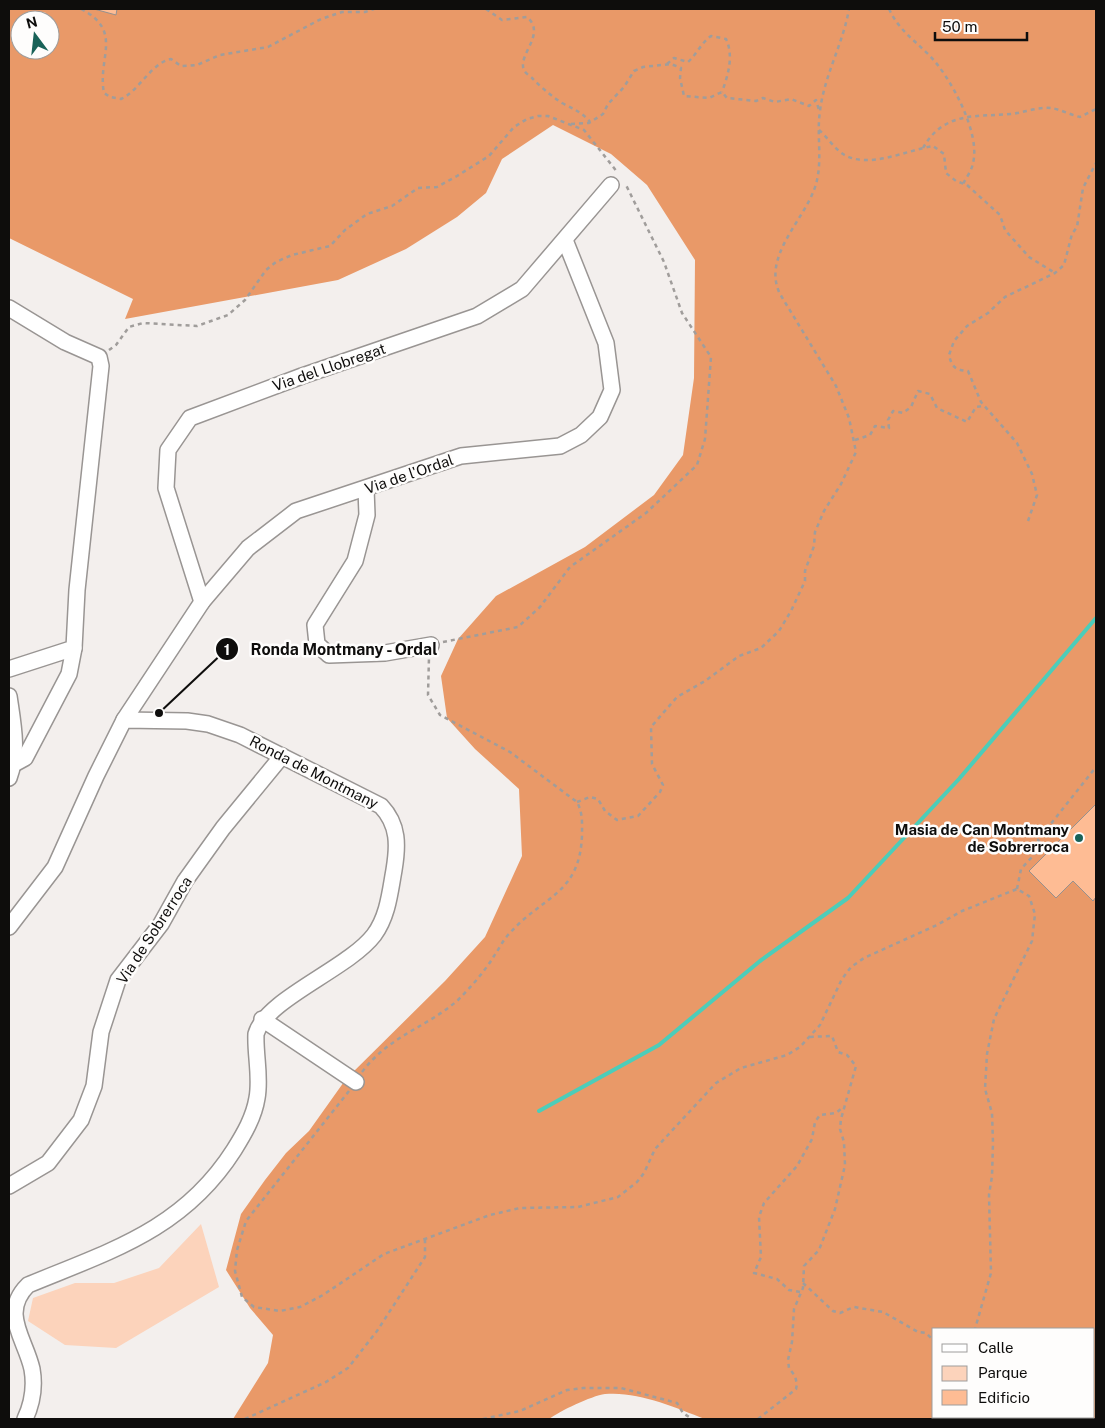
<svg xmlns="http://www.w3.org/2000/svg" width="1105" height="1428" font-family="'Public Sans',sans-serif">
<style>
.green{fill:#fcd3bb}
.forest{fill:#e99968;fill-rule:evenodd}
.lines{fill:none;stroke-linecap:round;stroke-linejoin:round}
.stream{stroke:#4ccdb9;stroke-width:4}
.building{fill:#febc94;stroke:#95918f}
.minor-casing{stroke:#999593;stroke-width:18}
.path{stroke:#a09d9b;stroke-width:2.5;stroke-dasharray:4 4;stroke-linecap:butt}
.minor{stroke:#fff;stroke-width:15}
.poi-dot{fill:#196258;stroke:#fefdfc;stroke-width:2}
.labels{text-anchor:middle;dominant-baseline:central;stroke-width:5;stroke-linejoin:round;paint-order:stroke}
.street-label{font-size:15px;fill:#0e0d0c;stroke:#fefdfc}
.poi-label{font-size:15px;font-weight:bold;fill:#0e0d0c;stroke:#fefdfc;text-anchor:end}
.leader{fill:none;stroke:#0e0d0c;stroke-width:2}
.callout-dot{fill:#0e0d0c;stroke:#fefdfc;stroke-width:2}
.mark-label{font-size:15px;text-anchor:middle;font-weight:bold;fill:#fff}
.callout-label{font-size:16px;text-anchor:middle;font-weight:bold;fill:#0e0d0c;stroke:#fefdfc;stroke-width:5;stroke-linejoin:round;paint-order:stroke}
</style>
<rect width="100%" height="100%" fill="#f3efed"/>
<!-- green -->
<polygon class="green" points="201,1224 219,1287 116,1348 65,1345 28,1321 33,1298 75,1283 114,1283 159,1268"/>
<!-- forest -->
<path class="forest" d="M9 9H1096V1419H705C674 1407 638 1391 605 1394 591 1396 560 1411 549 1419H233L268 1363 273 1335 250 1308 226 1270 241 1214 265 1180 286 1153 309 1131 346 1079 445 981 485 937 522 856 519 789 475 749 447 718 441 676 458 639 496 596 585 547 654 495 683 455 694 378 695 260 647 185 611 154 553 125 502 159 486 193 457 217 406 249 338 280 125 319 133 299 9 238ZM20 20H50V50H20ZM934 1329H1094V1417H934Z"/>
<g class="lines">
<!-- stream -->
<polyline class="stream" points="539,1111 659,1045 760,961 848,898 959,779 1096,618"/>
</g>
<!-- building -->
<g class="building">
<polygon points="94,9 117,9 116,15"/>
<polygon points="1096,804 1096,897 1093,901 1073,881 1056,898 1029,871"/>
</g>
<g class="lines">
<defs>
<g id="minor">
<polyline points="9,308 65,342 99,357 101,366 77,590 74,648 9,669"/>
<polyline points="366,489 367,515 355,561 315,625 317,644 329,655 385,653 431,645"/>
<polyline points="202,602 166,488 168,450 190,418 302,376 477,316 522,289 611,185"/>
<path d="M9 696C13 724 19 751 9 778"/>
<polyline points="124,720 202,602 248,548 296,511 461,456 560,446 581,435 600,417 612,390 606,343 565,240"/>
<polyline points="14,764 25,758 69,674 74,648"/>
<path d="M9 927 55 867 96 776 124 720 187 721 208 724 240 735 381 806C399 825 398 846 394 870 390 892 388 916 374 935 348 969 266 999 256 1034 255 1055 261 1077 257 1098 254 1117 244 1134 234 1150 183 1230 110 1251 28 1285 0 1313 25 1338 32 1369 35 1386 32 1404 25 1419"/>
<polyline points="262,1019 356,1082"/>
<polyline points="9,1186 48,1163 81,1120 94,1086 101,1032 118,980 161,924 185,881 223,828 282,756"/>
</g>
</defs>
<!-- minor casing -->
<use href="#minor" class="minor-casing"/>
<!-- path -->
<g class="path">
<path d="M81 9C124 31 97 58 104 93L110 97 121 99C140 90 151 63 171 59L181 66 197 65 220 55 268 47 321 19 342 12H365L374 9"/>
<path d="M486 9 502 20 527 17C547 34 517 55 524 70 525 73 530 76 532 78 541 87 551 96 562 103 573 109 582 112 590 122"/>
<path d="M889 9C899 30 913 39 929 55 950 76 981 133 973 163 972 170 966 178 963 184"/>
<path d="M667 64 674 58 688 62C697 54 701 43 711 36L726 39C734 56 728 75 722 92"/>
<polyline points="571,124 589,123 603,114 608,104 624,87 634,71 643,67 671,64 681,68 680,78 684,96 709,98 722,92 727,98 756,101 763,98 775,102 791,99 809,106 816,100 819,110"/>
<path d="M819 130C827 137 835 149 843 154 868 170 907 150 933 146L944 154 946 173 956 181 967 185 1000 215 1005 230 1029 257 1055 273"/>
<path d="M923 148C944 111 976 117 1012 114 1025 112 1038 107 1051 108 1059 109 1071 115 1080 117L1096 109"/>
<polyline points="109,350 116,345 129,327 143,323 197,326 228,315 245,300 266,270 276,262 292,255 330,246 345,230 367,214 392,206 418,188 437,187 457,176 489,156 514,127 527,119 538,116 548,116 584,130 618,173"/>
<polyline points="855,440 870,435 875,426 889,428 888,420 893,411 903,413 911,407 918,391 930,394 937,408 967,422 976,407 984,406"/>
<path d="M1028 521 1037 495 1032 474 1017 443 981 402 968 371C956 370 952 368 949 355L954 341 967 326 988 313 1005 297 1055 273 1064 265 1072 234 1077 227 1083 188 1096 163"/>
<polyline points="443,642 518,627 540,607 570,567 646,513 697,465 705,439 711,357 682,313 664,262 625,183"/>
<path d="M577 802 590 797 598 799 605 811 617 820 638 816 660 792 663 785 652 764 651 727 677 697 705 681 739 656 761 648 779 631 791 611 805 581V571L814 546 815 532 824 511 841 484 856 452 849 418 836 386 780 294C762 258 802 222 814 190 824 164 816 137 820 111 824 76 843 44 849 9"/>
<polyline points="1017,889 1021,869 1042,846 1038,840 1096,767"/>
<path d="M362 1072C390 1035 426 1028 458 1000 471 987 485 971 494 956 499 949 503 940 509 934 542 896 580 895 582 835 582 824 583 813 577 802L510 752 440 715 428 695 429 657"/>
<polyline points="349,1091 246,1221 237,1250 235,1271 242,1297 254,1307 280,1311 300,1307 323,1295 384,1254 490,1215 520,1208 578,1207 618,1197 637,1182 644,1173 655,1149 716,1083 741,1068 787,1055 800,1047 820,1025 842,979 851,967 864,958 937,925 962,911 1017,889 1029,896 1035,914 1032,941 994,1019 987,1054 985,1089 992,1113 993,1143 992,1176 989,1195 991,1273 975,1329"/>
<polyline points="803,1283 833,1311 840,1313 854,1307 883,1312 918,1332 926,1333 934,1341"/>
<polyline points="800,1292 789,1290 777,1279 754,1273 761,1257 759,1217 764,1203 797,1166 812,1139 815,1122 820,1115 836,1113 842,1108"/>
<polyline points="245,1419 326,1382 348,1368 377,1331 425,1257 425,1239"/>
<polyline points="483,1419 520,1411 567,1390 583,1388 621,1388 677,1403 683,1413 692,1419"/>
<polyline points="758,1419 796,1389 797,1384 795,1376 789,1368 788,1360 792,1342 794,1309 803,1288 804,1266 819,1250 835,1209 845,1165 844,1142 840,1129 841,1119 856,1066 847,1055 838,1052 832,1036 809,1037"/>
<polyline points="963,1419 963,1417"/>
</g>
<!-- minor -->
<use href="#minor" class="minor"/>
</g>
<!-- markers -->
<circle class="poi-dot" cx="1079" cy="838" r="5"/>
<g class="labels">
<!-- street labels -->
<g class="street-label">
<text transform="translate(329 367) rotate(-19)">Via del Llobregat</text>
<text transform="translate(409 474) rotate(-19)">Via de l'Ordal</text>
<text transform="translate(314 772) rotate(27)">Ronda de Montmany</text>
<text transform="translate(154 930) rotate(-57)">Via de Sobrerroca</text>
</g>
<!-- poi labels -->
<g class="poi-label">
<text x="1069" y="829">Masia de Can Montmany<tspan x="1069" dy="17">de Sobrerroca</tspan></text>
</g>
</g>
<!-- callouts -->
<path class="leader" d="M159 713L227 649"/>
<g class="callout-dot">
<circle cx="159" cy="713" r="5"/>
<circle cx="227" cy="649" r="12"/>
</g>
<g class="mark-label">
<text x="227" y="655">1</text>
</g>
<g class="callout-label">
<text x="344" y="655">Ronda Montmany - Ordal</text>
</g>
<!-- border -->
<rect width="1105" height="1428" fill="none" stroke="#0e0d0c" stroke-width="20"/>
<!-- legend -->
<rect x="932" y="1328" width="162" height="90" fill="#fefdfc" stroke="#9e9d9c"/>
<rect x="942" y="1344" width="25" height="8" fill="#ffffff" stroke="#9e9d9c"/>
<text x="978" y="1353" font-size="15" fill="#0e0d0c">Calle</text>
<rect x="942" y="1366" width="25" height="15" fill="#fcd3bb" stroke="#9e9d9c"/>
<text x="978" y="1378" font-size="15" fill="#0e0d0c">Parque</text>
<rect x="942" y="1390" width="25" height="15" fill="#febc94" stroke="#9e9d9c"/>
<text x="978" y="1403" font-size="15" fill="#0e0d0c">Edificio</text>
<!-- north arrow -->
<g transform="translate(35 35) rotate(345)"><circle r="24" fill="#fefdfc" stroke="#9e9d9c"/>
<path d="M0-4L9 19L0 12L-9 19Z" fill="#196258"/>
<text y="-8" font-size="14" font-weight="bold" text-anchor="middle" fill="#0e0d0c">N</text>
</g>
<!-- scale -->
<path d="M935 32v8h92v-8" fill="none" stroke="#0e0d0c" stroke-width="2.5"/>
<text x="942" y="32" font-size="15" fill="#0e0d0c" stroke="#fefdfc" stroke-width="4" paint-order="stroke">50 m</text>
</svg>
